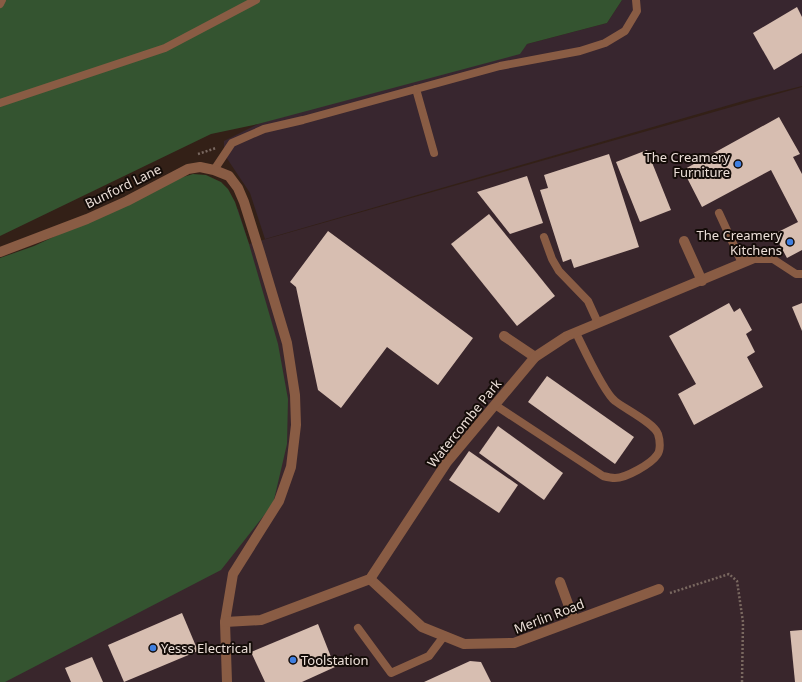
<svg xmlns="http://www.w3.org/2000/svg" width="802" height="682" font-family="'Noto Sans',sans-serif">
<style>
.commercial{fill:#39262c}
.industrial{fill:#38262f}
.green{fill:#345430}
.building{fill:#d7beb1}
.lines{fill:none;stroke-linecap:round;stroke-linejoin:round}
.path{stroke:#796860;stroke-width:2.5;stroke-dasharray:2 2;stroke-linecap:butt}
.service{stroke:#895c44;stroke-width:8}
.minor{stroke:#895c44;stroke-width:10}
.shop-dot{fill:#3f7fe0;stroke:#140c08;stroke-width:1.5}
.labels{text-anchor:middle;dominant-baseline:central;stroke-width:4;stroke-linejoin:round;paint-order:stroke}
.poi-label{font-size:13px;fill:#ecdfd8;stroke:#140c08;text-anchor:end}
.street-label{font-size:13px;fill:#ecdfd8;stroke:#140c08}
</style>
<rect width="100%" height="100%" fill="#332017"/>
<!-- commercial -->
<polygon class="commercial" points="802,87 802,682 0,682 0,260 238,209 249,244"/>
<!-- industrial -->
<polygon class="industrial" points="622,0 802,0 802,86 750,99 265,239 250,193 224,154 224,141 258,124 527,44 607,23"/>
<!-- green -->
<g class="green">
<polygon points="0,0 622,0 607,23 527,44 520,54 258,124 211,134 0,236"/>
<polygon points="193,174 206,175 221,182 228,189 235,202 249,244 278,344 288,399 287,444 273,504 221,570 5,682 0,682 0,258 34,246 180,178"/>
</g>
<!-- building -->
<g class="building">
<polygon points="797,7 802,17 802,53 774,70 753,33"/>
<polygon points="779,117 800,154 793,157 802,174 802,250 787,258 774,234 798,222 771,170 702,207 683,170"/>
<polygon points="647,150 671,210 640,222 616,162"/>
<polygon points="609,154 639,247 574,268 571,259 563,262 540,190 548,188 544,175"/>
<polygon points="527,176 543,223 510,234 477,192"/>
<polygon points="489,214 555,296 517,326 451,244"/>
<polygon points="328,231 473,338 438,385 387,347 341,408 318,390 296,287 290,282"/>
<polygon points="729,303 734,312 740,308 752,330 746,334 755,352 747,357 763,387 694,425 678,394 696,384 669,336"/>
<polygon points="802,303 802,331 792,307"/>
<polygon points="547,376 634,437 615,464 528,402"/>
<polygon points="498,426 563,473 544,500 479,453"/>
<polygon points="469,451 518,485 499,513 449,480"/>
<polygon points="182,613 198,651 124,682 108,645"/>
<polygon points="318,624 335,667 302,682 265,682 251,652"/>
<polygon points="802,630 802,682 795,682 790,631"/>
<polygon points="92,657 103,682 71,682 65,668"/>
<polygon points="470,661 481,662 491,682 424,682"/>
</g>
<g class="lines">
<!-- path -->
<g class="path">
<polyline points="198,154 216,148"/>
<polyline points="670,593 729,574 737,581 743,622 742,682"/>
</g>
<!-- service -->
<g class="service">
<polyline points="0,4 2,0"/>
<polyline points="416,89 434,153"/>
<polyline points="0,103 165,48 256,0"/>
<polyline points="214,170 232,143 264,129 303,120 500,66 580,51 605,43 625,31 637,11 636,0"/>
<polyline points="719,213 742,263"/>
<polyline points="544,237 552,259 559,271 588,301 598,323"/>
<polyline points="752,259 773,259 796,274 802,274"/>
<path d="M495 405 603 476C607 477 611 478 615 478 626 478 651 464 657 455 661 450 660 440 658 434 654 423 625 409 615 401 604 393 583 347 576 333"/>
<polyline points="358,628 391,673 429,656 444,636"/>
</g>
<!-- minor -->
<g class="minor">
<polyline points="684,241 702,281"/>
<polyline points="0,252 87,219 127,201 188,169 200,167 214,170 229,176 238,188 244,202 260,253 287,343 295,395 296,425 291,467 279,501 233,574 225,622 227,682"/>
<polyline points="504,336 535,357"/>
<polyline points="370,579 422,627 464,644 514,643 659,589"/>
<polyline points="560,582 574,620"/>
<polyline points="225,622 261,620 370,579 447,462 535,357 567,336 752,259"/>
</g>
</g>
<!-- markers -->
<g class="shop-dot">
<circle cx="738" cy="164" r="4"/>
<circle cx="790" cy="242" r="4"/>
<circle cx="153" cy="648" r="4"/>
<circle cx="293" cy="660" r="4"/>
</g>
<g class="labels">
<!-- poi labels -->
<g class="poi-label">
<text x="730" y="157">The Creamery<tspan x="730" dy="15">Furniture</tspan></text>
<text x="782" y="235">The Creamery<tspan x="782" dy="15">Kitchens</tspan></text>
<text x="161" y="648" text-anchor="start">Yesss Electrical</text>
<text x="301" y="660" text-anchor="start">Toolstation</text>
</g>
<!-- street labels -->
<g class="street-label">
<text transform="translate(123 186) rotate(-26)">Bunford Lane</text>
<text transform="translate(464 423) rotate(-51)">Watercombe Park</text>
<text transform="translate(549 616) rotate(-21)">Merlin Road</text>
</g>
</g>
</svg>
